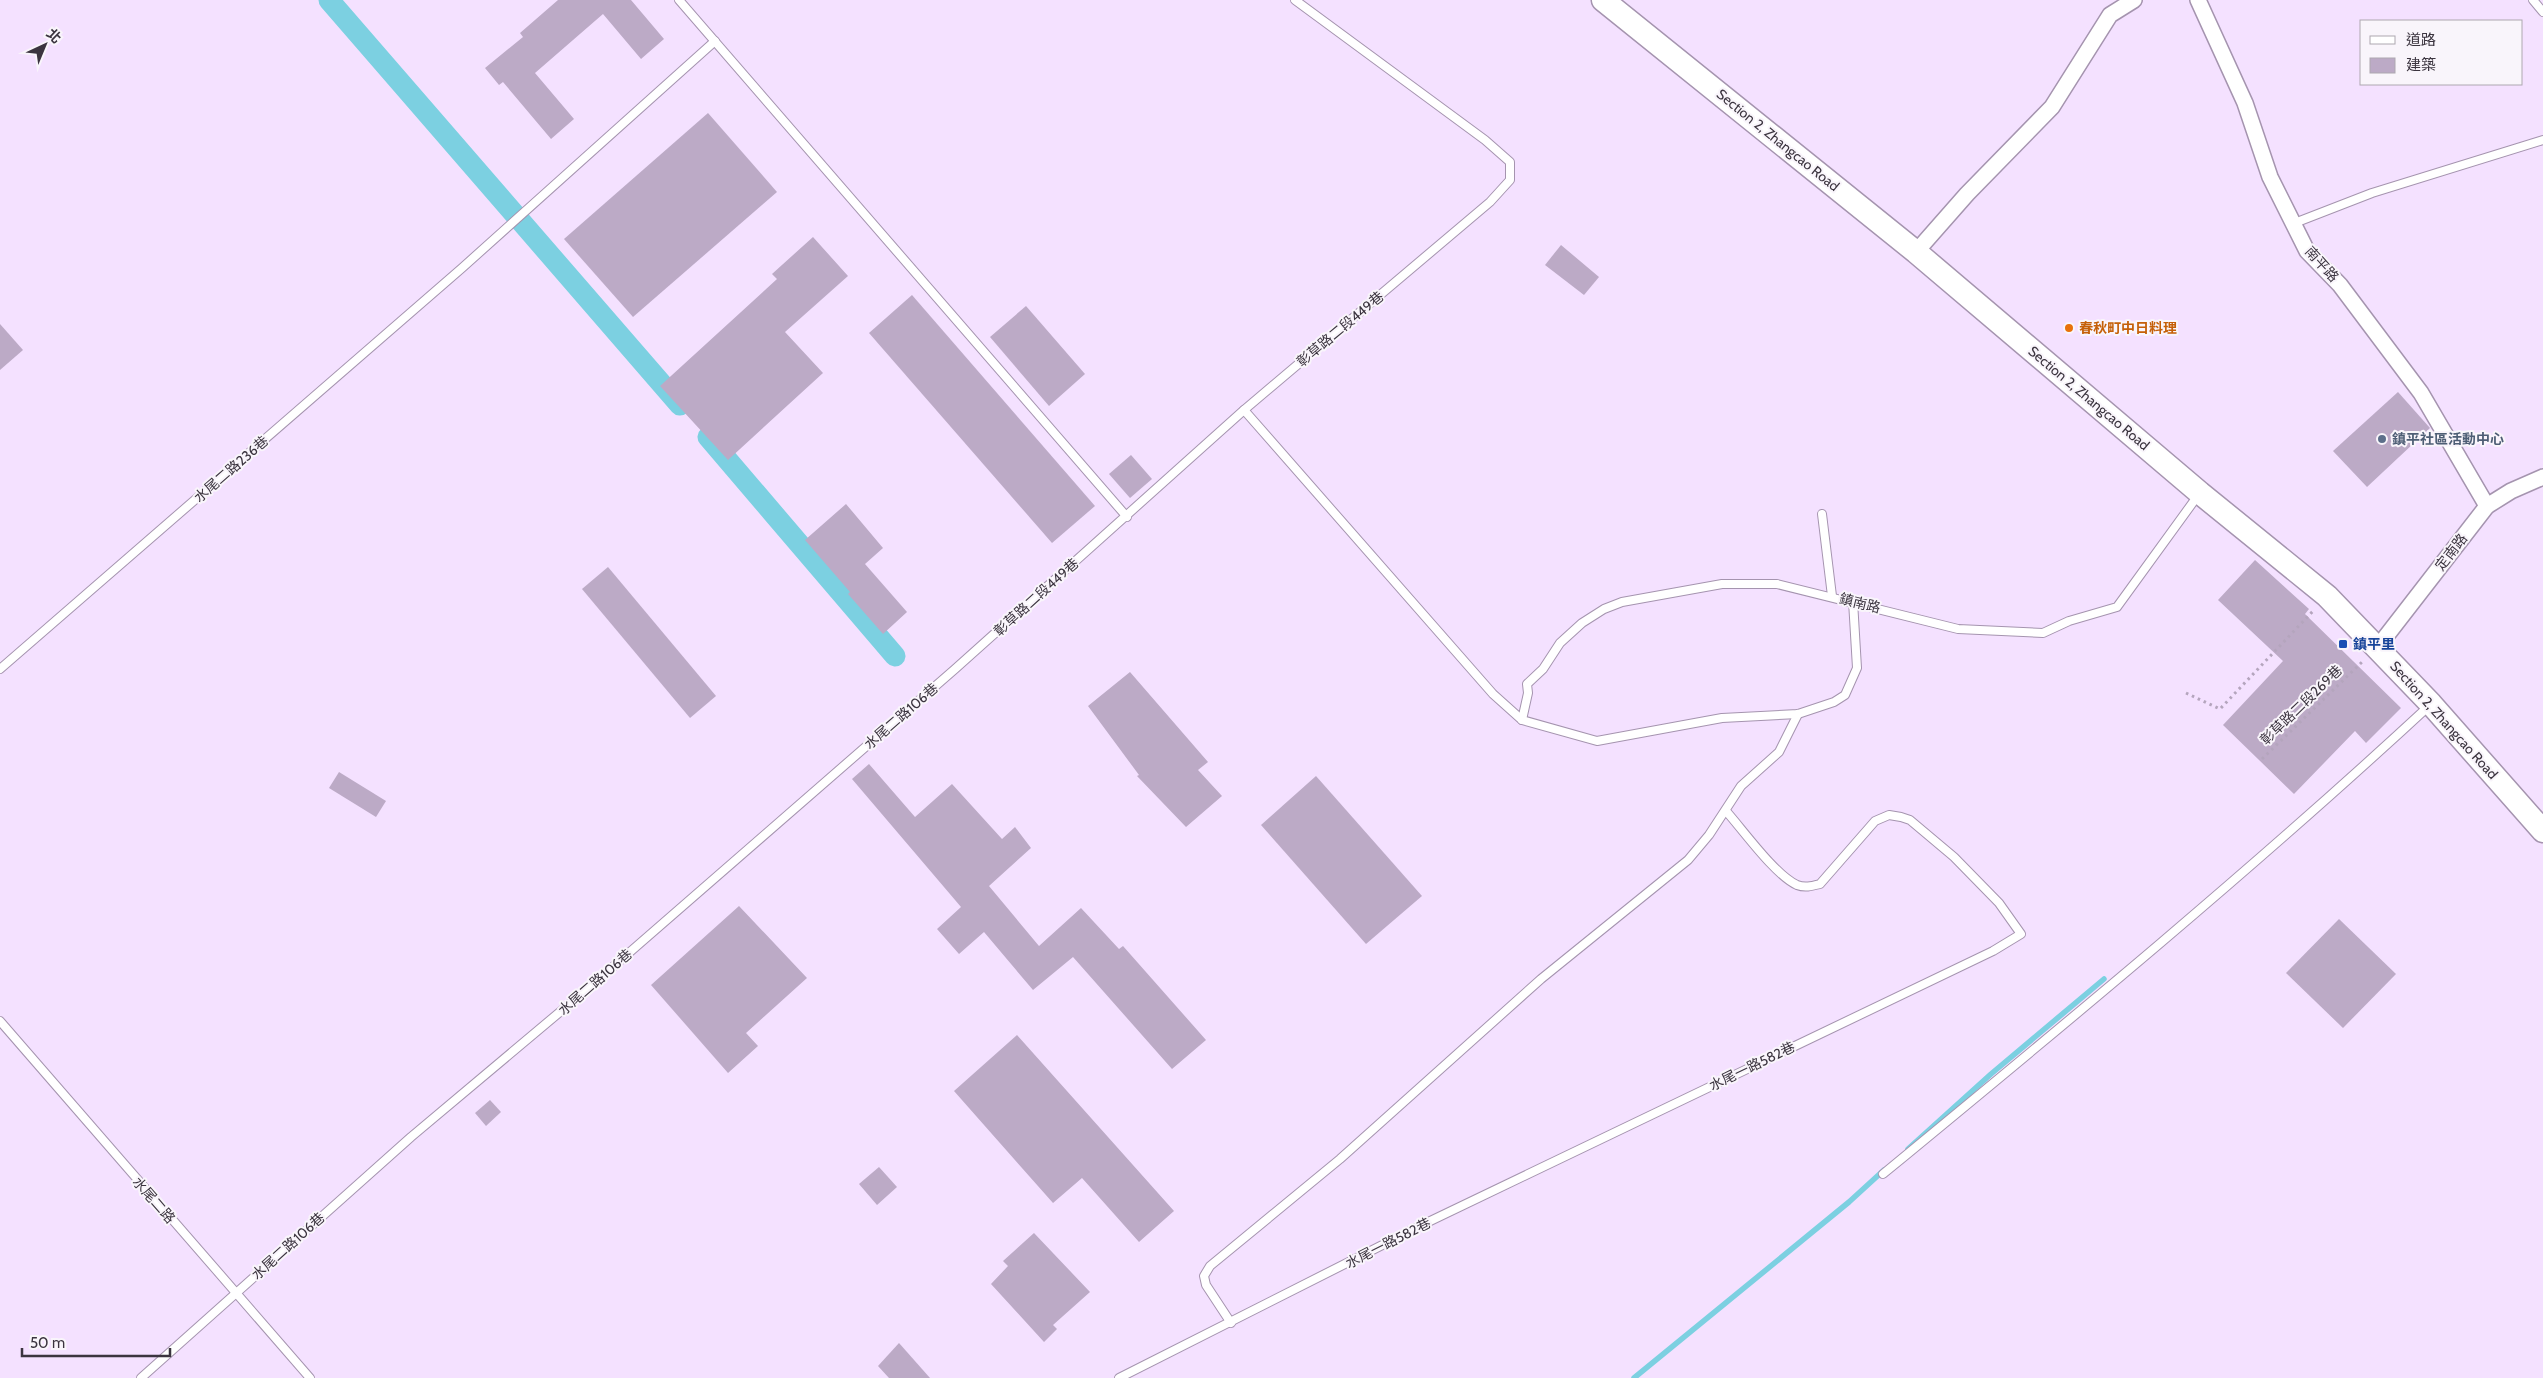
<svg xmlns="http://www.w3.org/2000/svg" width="2543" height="1378" font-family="Cabin,'Noto Sans TC',sans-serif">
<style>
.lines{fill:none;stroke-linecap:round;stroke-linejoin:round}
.stream{stroke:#7cd0e1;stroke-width:5.5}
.canal{stroke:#7cd0e1;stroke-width:21}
.building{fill:#bcaac6}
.lane-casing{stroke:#a594af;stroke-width:10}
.street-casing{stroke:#a594af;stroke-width:18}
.secondary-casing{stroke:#a594af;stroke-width:25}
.path{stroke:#b4a5bd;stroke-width:3;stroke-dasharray:2.5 4;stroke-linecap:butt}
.lane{stroke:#fff;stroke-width:8}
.street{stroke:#fff;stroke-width:15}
.secondary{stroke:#fff;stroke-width:22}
.food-dot{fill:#e8710a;stroke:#f9f5fb;stroke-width:2}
.service-dot{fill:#5c6f8a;stroke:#f9f5fb;stroke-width:2}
.transit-dot{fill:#1a4fb4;stroke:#f9f5fb;stroke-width:2}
.labels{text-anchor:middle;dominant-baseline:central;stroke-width:4;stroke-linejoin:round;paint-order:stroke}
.street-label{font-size:14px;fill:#3b343f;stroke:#f9f5fb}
.food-label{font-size:14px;font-weight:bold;fill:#c56008;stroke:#f9f5fb;text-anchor:start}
.service-label{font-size:14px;font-weight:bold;fill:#4e5e75;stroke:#f9f5fb;text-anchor:start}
.transit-label{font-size:14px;font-weight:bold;fill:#164399;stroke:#f9f5fb;text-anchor:start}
</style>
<rect width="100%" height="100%" fill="#f4e1ff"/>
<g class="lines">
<!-- stream -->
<g class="stream">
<polyline points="1908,1149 1991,1074 2104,979"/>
<polyline points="1634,1378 1849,1202 1884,1170"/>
</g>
<!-- canal -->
<g class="canal">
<polyline points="329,0 680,405"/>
<polyline points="708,437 895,656"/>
</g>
</g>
<!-- building -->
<g class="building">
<polygon points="558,0 631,0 664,39 641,59 603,14 535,73 574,119 551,139 503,82 499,85 485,68 523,37 520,33"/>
<polygon points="708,113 777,192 633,317 564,239"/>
<polygon points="813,237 848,276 785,332 823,373 728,460 660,386 777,279 772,274"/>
<polygon points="1561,245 1599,277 1584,295 1545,265"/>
<polygon points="912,295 1095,506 1052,543 869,333"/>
<polygon points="1026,306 1085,374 1049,406 990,337"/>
<polygon points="0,324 23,350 0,370"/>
<polygon points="2398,392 2430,428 2367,487 2333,451"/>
<polygon points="1131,455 1152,479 1130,498 1109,474"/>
<polygon points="846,504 883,548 865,564 907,612 883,634 848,594 850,592 805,540"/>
<polygon points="2255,560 2309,609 2305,614 2401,708 2366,743 2355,731 2294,794 2223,725 2283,661 2218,600"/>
<polygon points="608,567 716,696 690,718 582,589"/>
<polygon points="1130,672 1208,762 1198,770 1222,796 1186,827 1137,776 1139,775 1088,706"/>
<polygon points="869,764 915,817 952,784 1002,839 1015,827 1031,848 989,886 1039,946 1081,908 1119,949 1123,946 1206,1040 1172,1069 1073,957 1033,990 984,932 959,954 937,929 961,907 852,779"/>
<polygon points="339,772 386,801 376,817 329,788"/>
<polygon points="1316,776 1422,896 1366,944 1261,825"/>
<polygon points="739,906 807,978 746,1033 758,1046 728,1073 651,985"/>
<polygon points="2339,919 2396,974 2343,1028 2286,973"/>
<polygon points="1017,1035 1174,1211 1139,1242 1082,1178 1053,1203 954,1091"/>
<polygon points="490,1100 501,1112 486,1126 475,1113"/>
<polygon points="879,1167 897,1187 877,1205 859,1184"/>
<polygon points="1034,1233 1090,1292 1053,1325 1057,1329 1044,1342 991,1284 1008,1266 1003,1261"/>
<polygon points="899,1343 930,1378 889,1378 878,1366"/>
</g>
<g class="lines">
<defs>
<g id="lane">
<polyline points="679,0 1127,517"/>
<polyline points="2533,0 2543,12"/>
<polyline points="2292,224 2372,193 2543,140"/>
<polyline points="1244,410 1493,694 1522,720 1597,741 1722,718 1798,714 1834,702 1845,695 1857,668 1853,601"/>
<polyline points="1822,514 1832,596"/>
<polyline points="0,669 462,268 715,41"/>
<polyline points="1522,720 1528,693 1527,684 1543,669 1560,643 1582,623 1604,609 1622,602 1722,584 1777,584 1958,629 2043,633 2069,621 2117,607 2199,494"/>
<polyline points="0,1021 310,1378"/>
<path d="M1883 1174C2069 1021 2254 868 2430 705"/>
<polyline points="1231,1323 1206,1285 1204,1276 1210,1266 1340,1159 1541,979 1688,860 1709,835 1741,786 1779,752 1798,714"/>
<polyline points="141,1378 411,1137 592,985 955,669 1244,410 1490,202 1510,180 1510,162 1485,140 1295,0"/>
<path d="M1119 1378 1424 1224 1993 951 2021 934 1999 903 1954 857 1910 820 1901 817 1889 815 1875 821 1820 884C1812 886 1805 888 1797 885 1775 875 1743 830 1726 811"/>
</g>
<g id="street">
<polyline points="2198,0 2245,103 2270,177 2307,251 2340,285 2421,393 2487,506"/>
<polyline points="1916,252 1967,194 2052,107 2110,15 2134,0"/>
<polyline points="2377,648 2487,506 2511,491 2543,477"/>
</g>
<polyline id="secondary" points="1603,0 1916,252 2200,493 2327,596 2431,704 2543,831"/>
</defs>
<!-- lane casing -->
<use href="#lane" class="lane-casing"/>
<!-- street casing -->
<use href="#street" class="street-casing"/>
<!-- secondary casing -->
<use href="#secondary" class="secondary-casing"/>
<!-- path -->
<g class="path">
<polyline points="2186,693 2220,709 2313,611"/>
<polyline points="2262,759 2362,662"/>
</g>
<!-- lane -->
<use href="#lane" class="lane"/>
<!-- street -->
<use href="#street" class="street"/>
<!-- secondary -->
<use href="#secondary" class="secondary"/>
</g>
<!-- markers -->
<circle class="food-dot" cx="2069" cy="328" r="5"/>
<circle class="service-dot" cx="2382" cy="439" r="5"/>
<rect class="transit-dot" x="2338" y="639" width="10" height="10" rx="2.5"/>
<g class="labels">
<!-- street labels -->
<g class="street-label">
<text transform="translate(1778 140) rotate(39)">Section 2, Zhangcao Road</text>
<text transform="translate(2322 264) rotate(48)">南平路</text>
<text transform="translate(1340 329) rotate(-40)">彰草路二段449巷</text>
<text transform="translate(2089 398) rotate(40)">Section 2, Zhangcao Road</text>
<text transform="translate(231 469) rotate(-41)">水尾二路236巷</text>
<text transform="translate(2451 552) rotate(-52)">定南路</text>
<text transform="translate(1036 597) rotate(-42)">彰草路二段449巷</text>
<text transform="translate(1860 603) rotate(14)">鎮南路</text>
<text transform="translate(2301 705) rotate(-44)">彰草路二段269巷</text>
<text transform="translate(901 716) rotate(-41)">水尾二路106巷</text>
<text transform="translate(2444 720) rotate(48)">Section 2, Zhangcao Road</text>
<text transform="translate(595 982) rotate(-41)">水尾二路106巷</text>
<text transform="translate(1752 1066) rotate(-26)">水尾一路582巷</text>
<text transform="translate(154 1200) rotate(49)">水尾二路</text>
<text transform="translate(1388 1243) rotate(-27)">水尾一路582巷</text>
<text transform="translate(288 1246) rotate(-42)">水尾二路106巷</text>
</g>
<!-- food labels -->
<g class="food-label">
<text x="2079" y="328">春秋町中日料理</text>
</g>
<!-- service labels -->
<g class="service-label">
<text x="2392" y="439">鎮平社區活動中心</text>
</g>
<!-- transit labels -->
<g class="transit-label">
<text x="2353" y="644">鎮平里</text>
</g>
</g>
<!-- legend -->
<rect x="2360" y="20" width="162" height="65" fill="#f9f5fb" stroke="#ada8b0"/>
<rect x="2370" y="36" width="25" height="8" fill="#ffffff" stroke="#ada8b0"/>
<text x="2406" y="45" font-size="15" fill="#3b343f">道路</text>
<rect x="2370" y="58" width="25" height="15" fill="#bcaac6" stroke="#ada8b0"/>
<text x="2406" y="70" font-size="15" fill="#3b343f">建築</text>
<!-- north arrow -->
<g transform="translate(45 45) rotate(44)" stroke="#f9f5fb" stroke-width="4" paint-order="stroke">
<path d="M0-4L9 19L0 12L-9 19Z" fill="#3b343f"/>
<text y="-8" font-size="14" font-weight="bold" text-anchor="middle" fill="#3b343f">北</text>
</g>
<!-- scale -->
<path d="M22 1348v8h148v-8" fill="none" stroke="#3b343f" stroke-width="2.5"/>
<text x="30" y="1348" font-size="15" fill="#3b343f" stroke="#f9f5fb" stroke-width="4" paint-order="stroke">50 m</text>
</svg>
